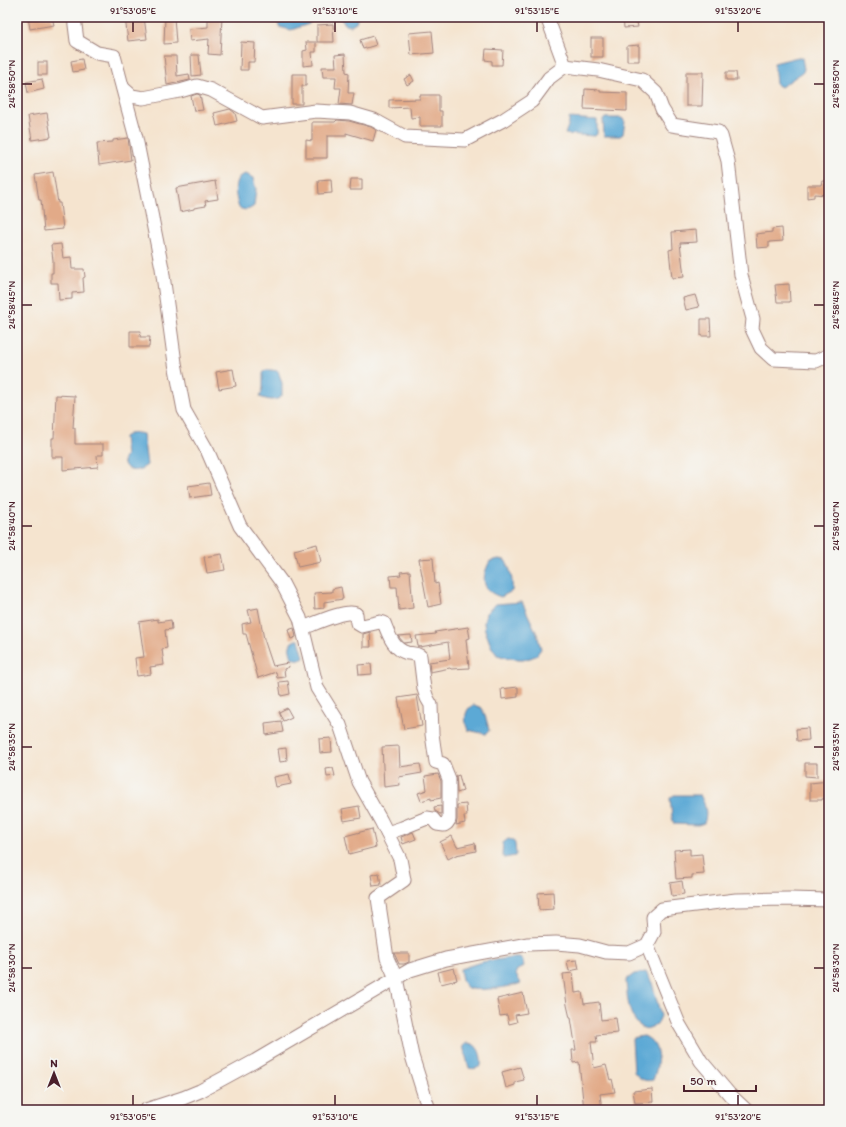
<svg xmlns="http://www.w3.org/2000/svg" width="846" height="1127" font-family="Itim,sans-serif">
<style>
.water{fill:#5ca9d5;stroke:#536480}
.building{fill:#e2aa88}
.lines{fill:none;stroke-linecap:round;stroke-linejoin:round}
.minor-casing{stroke:#a0827d;stroke-width:15}
.minor{stroke:#fff;stroke-width:13}
.ticks{fill:none;stroke:#4a1f2b;stroke-width:1.5}
.neatline{fill:none;stroke:#4a1f2b;stroke-width:1.5}
.ticks-label{font-size:10px;text-anchor:middle;fill:#4a1f2b}
</style>
<rect width="100%" height="100%" fill="#f6f6f2"/>
<filter id="ink" filterUnits="userSpaceOnUse"><feTurbulence type="fractalNoise" baseFrequency=".025" numOctaves="2"/><feDisplacementMap in="SourceGraphic" scale="8" xChannelSelector="R" yChannelSelector="G"/><feConvolveMatrix kernelMatrix="1 2 1 2 8 2 1 2 1" color-interpolation-filters="sRGB"/></filter>
<filter id="wash" filterUnits="userSpaceOnUse"><feTurbulence type="fractalNoise" baseFrequency=".012" numOctaves="4" result="noise"/><feDisplacementMap in="SourceGraphic" scale="16" xChannelSelector="R" yChannelSelector="G"/><feGaussianBlur stdDeviation="0.9" result="paint"/><feColorMatrix in="noise" values="0 0 0 0 0 0 0 0 0 0 0 0 0 0 0 0 0 1.4 0 .05"/><feComposite in="paint" operator="in"/></filter>
<g filter="url(#wash)">
<rect width="100%" height="100%" fill="#f5e4cf"/>
<!-- water -->
<g class="water">
<polygon points="277,17 312,17 309,24 291,30 279,27"/>
<polygon points="339,17 358,17 356,23 351,26 346,25"/>
<polygon points="798,57 802,58 804,69 803,72 781,87 776,84 774,63"/>
<polygon points="569,118 597,120 597,134 595,136 565,134 569,123"/>
<polygon points="606,118 622,118 625,122 623,134 620,136 604,136 603,119"/>
<path d="M246 174 253 178 256 189 254 206C249 210 246 211 239 208 236 199 230 176 246 174Z"/>
<path d="M266 370H271L278 371 282 383V396C275 402 268 400 260 397L263 388V373Z"/>
<path d="M138 433 143 434 147 465C138 472 127 474 123 461L126 456 124 437 129 434Z"/>
<path d="M499 559 505 560C511 569 513 581 512 591L501 597C481 591 481 578 490 561Z"/>
<path d="M522 602 537 634 541 649C539 651 537 655 535 656 525 662 507 658 497 655L491 646 485 630 484 623 486 613 496 604Z"/>
<path d="M296 640H299L304 657C299 660 297 660 292 658 290 651 288 647 292 642Z"/>
<path d="M474 705 482 708C485 716 488 723 489 731L486 734 468 730C464 722 464 708 474 705Z"/>
<path d="M674 795H700C705 803 708 814 704 823L698 825 674 824 672 817 670 798Z"/>
<polygon points="508,839 513,840 515,844 516,854 515,856 504,858 502,855 503,843"/>
<path d="M510 958H520L523 961 524 966 516 971V975L521 983C513 987 475 992 468 988 462 985 461 975 460 969L481 962Z"/>
<path d="M646 972 652 983 661 1016 657 1025 646 1029C628 1023 627 997 626 980L634 974Z"/>
<path d="M644 1036C662 1044 659 1064 653 1080 644 1082 640 1079 634 1072L632 1039 636 1037Z"/>
<path d="M467 1043C479 1043 482 1056 481 1066 476 1069 474 1069 469 1068L463 1046Z"/>
</g>
<g id="blocks">
<!-- building -->
<g class="building">
<polygon points="28,17 52,17 54,25 30,29"/>
<polygon points="125,17 144,17 147,39 128,41"/>
<polygon points="165,17 174,17 176,43 164,44"/>
<polygon points="208,17 222,17 220,55 208,54 209,39 190,41 189,29 208,27"/>
<polygon points="623,17 636,17 638,27 624,28"/>
<polygon points="333,24 334,42 317,42 317,25"/>
<polygon points="432,31 434,53 411,55 409,33"/>
<polygon points="373,36 376,45 363,49 360,40"/>
<rect x="591" y="38" width="12" height="19"/>
<polygon points="241,42 255,43 254,62 248,62 248,70 240,70"/>
<polygon points="306,42 316,42 316,52 312,52 313,65 303,66 303,51 307,50"/>
<polygon points="639,45 639,61 627,61 627,46"/>
<polygon points="486,49 503,50 502,65 492,65 492,61 485,60"/>
<polygon points="345,54 346,72 349,73 348,93 354,93 352,105 339,104 341,88 335,88 336,77 323,77 322,67 336,67 335,55"/>
<polygon points="191,55 199,55 201,75 192,76"/>
<polygon points="164,56 176,56 177,76 189,74 190,80 167,85"/>
<polygon points="82,59 84,70 73,72 71,61"/>
<rect x="38" y="62" width="9" height="13"/>
<polygon points="686,72 703,72 702,106 686,106"/>
<polygon points="726,72 736,72 737,80 726,80"/>
<polygon points="292,74 306,74 306,86 302,86 302,104 292,104"/>
<polygon points="411,75 414,81 407,85 404,79"/>
<polygon points="42,79 44,89 28,93 26,82"/>
<polygon points="585,89 600,90 600,92 627,93 627,111 584,109"/>
<polygon points="197,94 200,95 203,110 194,111 191,96"/>
<polygon points="420,95 439,95 439,111 442,111 442,126 420,126 420,117 411,118 410,107 389,108 389,100 420,99"/>
<polygon points="230,109 235,113 237,121 217,126 214,113"/>
<polygon points="47,113 51,137 32,140 28,116"/>
<polygon points="337,120 349,121 371,127 376,130 373,141 346,133 346,136 327,136 327,158 306,158 306,140 312,141 312,122 335,122"/>
<polygon points="128,138 131,160 99,165 97,143 113,142 113,140"/>
<polygon points="53,172 58,203 60,203 63,229 44,231 41,200 39,200 35,175"/>
<polygon points="331,179 332,193 319,194 318,180"/>
<polygon points="351,179 362,179 362,190 350,190"/>
<polygon points="215,181 218,199 205,201 206,206 194,208 194,209 180,212 176,188"/>
<polygon points="822,181 829,181 828,195 814,194 814,197 807,198 807,185 821,185"/>
<polygon points="782,228 783,241 769,242 769,247 757,248 756,234 772,232 772,229"/>
<polygon points="696,230 697,242 680,243 684,277 672,278 669,250 673,249 672,232"/>
<polygon points="61,244 63,258 71,257 72,269 84,269 85,277 83,278 84,292 72,293 72,299 59,300 58,283 51,283 51,273 53,273 53,260 51,245"/>
<polygon points="789,284 790,302 777,302 775,285"/>
<polygon points="695,295 699,307 686,310 683,298"/>
<polygon points="701,319 710,319 711,336 701,336"/>
<polygon points="130,331 141,331 140,337 150,337 149,347 130,347"/>
<polygon points="233,369 236,386 219,389 216,372"/>
<polygon points="56,395 75,396 73,428 75,428 75,444 103,444 103,455 97,455 98,467 63,470 63,457 52,457 52,438 54,438"/>
<polygon points="209,483 211,495 190,498 188,486"/>
<polygon points="317,544 321,562 298,567 294,550"/>
<polygon points="222,554 225,570 207,573 204,557"/>
<polygon points="433,558 435,584 438,583 441,604 428,607 419,559"/>
<polygon points="410,571 413,608 399,610 397,587 391,587 390,576 401,575 400,572"/>
<polygon points="341,587 343,599 324,602 324,608 315,609 314,593 332,592 332,589"/>
<polygon points="258,608 264,639 273,666 288,663 289,667 284,669 285,677 277,678 276,672 258,678 246,634 243,634 242,624 251,622 248,610"/>
<polygon points="158,619 158,622 171,620 172,629 165,630 167,648 162,649 164,665 150,667 151,674 137,676 135,658 144,657 139,622"/>
<polygon points="468,627 470,638 466,639 469,668 451,669 450,668 430,672 429,662 450,659 448,642 420,647 418,646 416,636 436,634 435,632"/>
<polygon points="294,628 296,637 291,639 288,630"/>
<polygon points="370,632 371,647 363,647 363,634"/>
<polygon points="411,635 412,642 404,643 398,636"/>
<polygon points="371,664 372,674 359,675 358,665"/>
<polygon points="288,681 290,694 281,696 279,682"/>
<polygon points="518,687 518,697 502,699 501,689"/>
<polygon points="417,695 422,726 404,729 398,698"/>
<polygon points="287,708 292,717 283,721 279,712"/>
<polygon points="281,721 283,732 266,735 265,723"/>
<polygon points="808,728 809,740 797,741 796,729"/>
<polygon points="331,738 332,752 320,753 319,739"/>
<polygon points="399,746 400,767 420,764 422,773 399,777 400,785 384,787 382,747"/>
<polygon points="286,748 287,761 280,762 278,749"/>
<polygon points="805,763 817,763 817,777 805,776"/>
<polygon points="333,768 335,776 327,777 326,769"/>
<polygon points="289,774 291,784 276,787 274,777"/>
<polygon points="438,774 441,781 441,798 431,800 431,798 421,801 418,793 427,790 425,776"/>
<polygon points="459,775 463,791 457,793 456,776"/>
<polygon points="829,781 829,798 822,799 822,800 810,800 810,783"/>
<polygon points="466,804 467,816 464,816 465,823 456,825 457,820 457,805"/>
<polygon points="359,806 361,818 344,821 342,809"/>
<polygon points="441,806 441,814 440,814 435,811 434,807"/>
<polygon points="372,829 376,847 349,854 345,836"/>
<polygon points="413,832 416,839 403,844 401,837"/>
<polygon points="452,836 457,847 475,843 476,851 456,855 448,859 440,842"/>
<polygon points="690,849 690,855 702,854 704,874 692,875 692,878 676,879 674,850"/>
<polygon points="379,873 381,885 373,886 371,875"/>
<polygon points="682,881 684,894 672,896 670,883"/>
<polygon points="553,892 554,909 539,910 538,893"/>
<polygon points="394,953 409,953 409,962 404,964 399,964"/>
<polygon points="577,960 579,969 569,971 567,961"/>
<polygon points="454,968 457,980 441,984 438,972"/>
<polygon points="573,973 575,993 582,992 584,1004 599,1002 601,1020 616,1018 618,1033 596,1035 597,1042 591,1042 594,1068 606,1065 610,1080 612,1079 615,1092 600,1094 602,1110 584,1110 579,1062 573,1063 572,1050 576,1050 571,1018 570,1018 567,1005 563,974"/>
<polygon points="523,993 527,1013 515,1015 517,1022 509,1024 507,1015 500,1016 497,999"/>
<polygon points="520,1067 524,1080 515,1082 515,1085 506,1088 502,1072"/>
<polygon points="652,1089 653,1102 635,1103 633,1091"/>
</g>
</g>
</g>
<g filter="url(#ink)">
<use href="#blocks" fill-opacity="0" stroke="#a0827d" stroke-width="1"/>
<g class="lines">
<defs>
<g id="minor">
<polyline points="74,17 77,41 97,53 114,56 136,138 162,268 175,363 184,410 208,452 240,526 282,583 300,618 317,688 340,725 359,782 381,821 400,859 404,880 378,898 387,958 396,978 412,1056 429,1110"/>
<polyline points="547,17 565,66 598,70 642,80 656,93 662,109 672,125 718,132 721,136 728,161 741,275 753,319 752,329 761,348 773,359 816,361 829,355"/>
<polyline points="123,88 132,96 143,98 180,91 197,86 211,90 262,118 316,111 350,113 374,120 405,137 465,140 503,120 532,101 549,78 565,66"/>
<path d="M303 628C314 624 346 609 356 614L357 623 362 626 380 622 384 623C389 635 393 649 407 653 412 654 415 653 420 656L424 689 427 698 431 705 432 734 436 762 443 764 449 779V820L447 823 444 825 437 824 433 819 427 818 402 828 387 833"/>
<polyline points="647,945 679,1024 701,1061 730,1095 746,1110"/>
<polyline points="146,1110 183,1098 200,1091 255,1061 410,970 446,959 528,944 556,943 580,945 606,952 629,953 647,945 654,932 653,917 662,909 736,900 789,899 829,900"/>
</g>
</defs>
<!-- minor casing -->
<use href="#minor" class="minor-casing"/>
<!-- minor -->
<use href="#minor" class="minor"/>
</g>
</g>
<!-- ticks -->
<path class="ticks" d="M133 22V32M335 22V32M537 22V32M738 22V32M22 84H32M814 84H824M22 305H32M814 305H824M22 526H32M814 526H824M22 747H32M814 747H824M22 968H32M814 968H824M133 1095V1105M335 1095V1105M537 1095V1105M738 1095V1105"/>
<!-- margin -->
<rect width="846" height="1127" fill="none" stroke="#f6f6f2" stroke-width="44"/>
<!-- north arrow -->
<g transform="translate(54 1073)" stroke="#f6f6f2" stroke-width="3" paint-order="stroke">
<path d="M0-3L7 15L0 10L-7 15Z" fill="#4a1f2b"/>
<text y="-6" font-size="11" font-weight="bold" text-anchor="middle" fill="#4a1f2b">N</text>
</g>
<!-- scale -->
<path d="M684 1085v6h72v-6" fill="none" stroke="#4a1f2b" stroke-width="2"/>
<text x="690" y="1085" font-size="12" fill="#4a1f2b" stroke="#f6f6f2" stroke-width="3" paint-order="stroke">50 m</text>
<rect x="22" y="22" width="802" height="1083" class="neatline"/>
<g class="ticks-label">
<text x="133" y="14">91°53'05"E</text>
<text x="335" y="14">91°53'10"E</text>
<text x="537" y="14">91°53'15"E</text>
<text x="738" y="14">91°53'20"E</text>
<text transform="translate(11 84) rotate(-90)" y="4">24°58'50"N</text>
<text transform="translate(835 84) rotate(-90)" y="4">24°58'50"N</text>
<text transform="translate(11 305) rotate(-90)" y="4">24°58'45"N</text>
<text transform="translate(835 305) rotate(-90)" y="4">24°58'45"N</text>
<text transform="translate(11 526) rotate(-90)" y="4">24°58'40"N</text>
<text transform="translate(835 526) rotate(-90)" y="4">24°58'40"N</text>
<text transform="translate(11 747) rotate(-90)" y="4">24°58'35"N</text>
<text transform="translate(835 747) rotate(-90)" y="4">24°58'35"N</text>
<text transform="translate(11 968) rotate(-90)" y="4">24°58'30"N</text>
<text transform="translate(835 968) rotate(-90)" y="4">24°58'30"N</text>
<text x="133" y="1120">91°53'05"E</text>
<text x="335" y="1120">91°53'10"E</text>
<text x="537" y="1120">91°53'15"E</text>
<text x="738" y="1120">91°53'20"E</text>
</g>
</svg>
